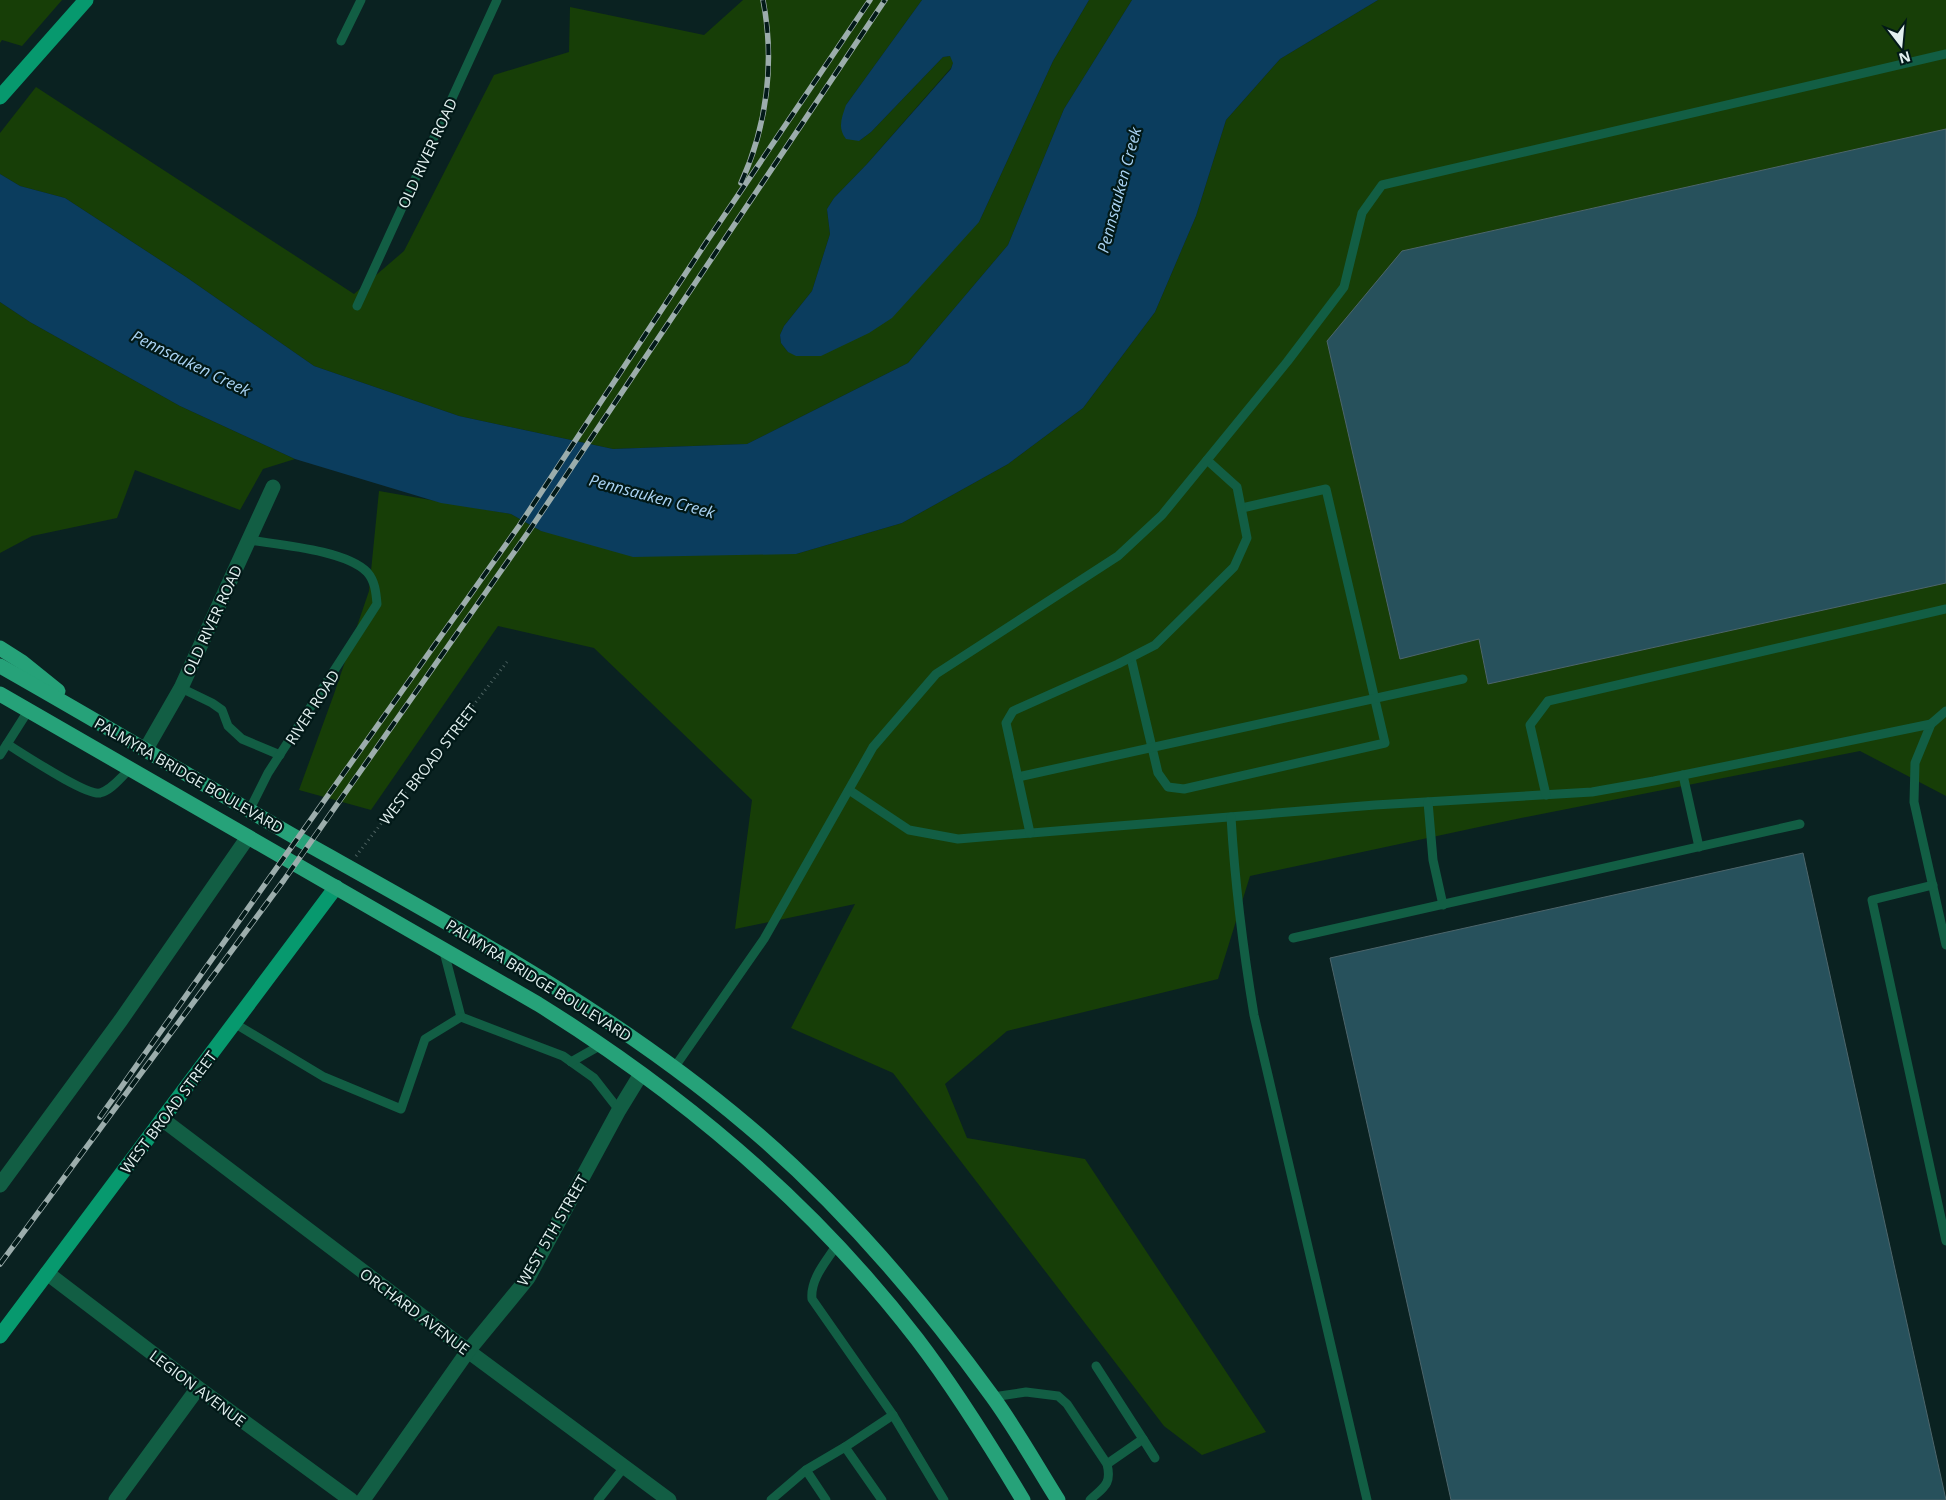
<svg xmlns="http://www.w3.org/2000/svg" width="1946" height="1500" font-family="'Open Sans',sans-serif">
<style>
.green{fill:#173e07}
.water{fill:#0b3d5e}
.building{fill:#27515c;stroke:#4d656b}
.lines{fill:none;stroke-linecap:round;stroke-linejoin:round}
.path{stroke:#4e6362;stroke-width:3;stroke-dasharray:1 4;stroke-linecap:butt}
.service{stroke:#125e44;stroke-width:9}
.minor{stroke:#125e44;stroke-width:15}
.primary{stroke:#07996e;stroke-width:15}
.trunk{stroke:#26a279;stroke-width:15}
.rail-casing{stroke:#9cadac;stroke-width:5.5}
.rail{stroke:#021918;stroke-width:4;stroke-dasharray:11;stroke-linecap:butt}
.labels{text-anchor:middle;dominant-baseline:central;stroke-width:4.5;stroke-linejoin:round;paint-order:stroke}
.street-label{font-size:15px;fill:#e2f0ef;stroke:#021918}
.water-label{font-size:16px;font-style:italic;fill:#aad3f3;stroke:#021918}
</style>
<rect width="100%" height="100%" fill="#0a2221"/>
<!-- green -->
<g class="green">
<polygon points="0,0 62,0 22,46 2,40 0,43"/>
<polygon points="743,0 922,0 846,105 859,141 871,132 943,57 950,56 954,61 951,68 867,164 834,198 827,209 830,234 812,291 784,326 780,335 781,343 788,352 979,222 1053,61 1089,0 1132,0 1064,109 1008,245 908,363 747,444 613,449 459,416 314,366 186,277 65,198 20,186 0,174 0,133 36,87 354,294 404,251 494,75 569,52 570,7 704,35"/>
<polygon points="1378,0 1946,0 1946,796 1860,751 1521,818 1250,876 1218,979 1007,1031 945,1084 967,1138 1085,1159 1266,1432 1202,1455 1164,1426 893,1073 791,1028 855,904 735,929 752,800 594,648 498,626 371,810 299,790 334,694 369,591 379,491 511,514 541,531 796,554 902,523 1008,464 1083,408 1155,312 1196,216 1226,120 1280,59"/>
<polygon points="0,302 30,322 180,406 295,459 263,469 240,510 135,470 117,518 32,536 0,553"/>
</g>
<!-- water -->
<g class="water">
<path d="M922 0H1089L1053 61 979 222 892 318 869 333 821 356H796L788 352 781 343 780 335 784 326 812 291 830 234 827 209 834 198 867 164 951 69 953 63 950 56 943 57 871 132 859 141 846 139C837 128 842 117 846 105Z"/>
<polygon points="1132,0 1378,0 1280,59 1226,120 1196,216 1155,312 1083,408 1008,464 902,523 796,554 633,557 541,531 511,514 441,503 295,459 180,406 30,322 0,302 0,174 20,186 65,198 186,277 314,366 459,416 613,449 747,444 908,363 1008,245 1064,109"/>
</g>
<!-- building -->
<g class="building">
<polygon points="1946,129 1946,583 1488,684 1479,639 1400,659 1327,341 1402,251"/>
<polygon points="1803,853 1946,1500 1451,1500 1330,958"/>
</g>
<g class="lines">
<!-- path -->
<polyline class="path" points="356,856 507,662"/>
<!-- service -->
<g class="service">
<polyline points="341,41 361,0"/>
<polyline points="357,306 497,0"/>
<polyline points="1131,658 1158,773 1168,787 1184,789 1385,743 1326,489 1242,508"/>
<polyline points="181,688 212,703 222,710 228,726 242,739 280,755"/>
<polyline points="1946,711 1931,724 1915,763 1914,802 1946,945"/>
<path d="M7 744C22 753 86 796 100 793 112 790 121 777 130 769"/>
<polyline points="0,755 28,711"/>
<polyline points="1683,775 1699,847"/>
<polyline points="1018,777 1463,679"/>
<polyline points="849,790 909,830 958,839 1375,805 1592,792 1654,781 1931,724"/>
<polyline points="1546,795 1530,725 1548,701 1946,609"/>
<polyline points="1428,802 1433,860 1443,905"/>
<path d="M249 811 268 773 377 604C376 592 375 581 367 572 345 550 280 545 249 540"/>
<path d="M1231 817C1235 884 1243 949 1254 1015L1367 1500"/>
<polyline points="1030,833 1006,723 1013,711 1118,664 1155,645 1234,567 1247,538 1237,487 1207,460"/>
<polyline points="1933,885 1872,900 1946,1241"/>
<polyline points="1293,938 1800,824"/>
<polyline points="443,948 461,1017"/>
<polyline points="234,1023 324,1077 401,1109 425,1039 461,1017 563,1056 594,1078 619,1110"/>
<polyline points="571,1062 601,1045"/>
<polyline points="674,1068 764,939 873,747 936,674 1118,556 1162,515 1287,362 1344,287 1362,213 1382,185 1946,54"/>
<path d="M836 1246C826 1262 810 1279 812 1299L893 1415 944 1500"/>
<polyline points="1096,1366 1143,1439 1107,1464"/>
<path d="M993 1397 1026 1392 1058 1396 1067 1404 1107 1464C1112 1484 1104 1487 1090 1500"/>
<polyline points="1143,1439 1155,1458"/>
<polyline points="845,1447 893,1415"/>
<polyline points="806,1470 826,1500"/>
<polyline points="598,1500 625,1466"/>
<polyline points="771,1500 806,1470 845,1447 882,1500"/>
</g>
<!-- minor -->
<g class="minor">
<polyline points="146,749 181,688 273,487"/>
<polyline points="162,1119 468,1351 669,1500"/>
<polyline points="0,1185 121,1020 248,837"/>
<polyline points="47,1273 198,1388 351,1500"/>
<polyline points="116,1500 198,1388"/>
<polyline points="363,1500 468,1351 528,1278 619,1110 641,1074"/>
</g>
<!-- primary -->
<g class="primary">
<polyline points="0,97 86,0"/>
<polyline points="0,1336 336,887"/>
</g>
<!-- trunk -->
<g class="trunk">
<polyline points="0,648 22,662 58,691"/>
<path d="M0 666C104 725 206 786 309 845 461 930 615 1013 748 1126 840 1204 921 1298 992 1396 1016 1429 1036 1465 1058 1500"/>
<path d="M0 694 538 1004C681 1093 814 1205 917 1339 956 1390 990 1445 1023 1500"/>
</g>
<defs>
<g id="rail">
<path d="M741 183C767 126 775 62 763 0"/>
<polyline points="100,1117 519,526 707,241 870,0"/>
<polyline points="0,1264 284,880 529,531 885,0"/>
</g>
</defs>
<!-- rail casing -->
<use href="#rail" class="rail-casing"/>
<!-- rail -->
<use href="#rail" class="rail"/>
</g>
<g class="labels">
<!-- street labels -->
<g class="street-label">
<text transform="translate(427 153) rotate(-65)">OLD RIVER ROAD</text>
<text transform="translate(212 620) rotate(-65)">OLD RIVER ROAD</text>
<text transform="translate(312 707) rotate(-57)">RIVER ROAD</text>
<text transform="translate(428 764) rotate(-52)">WEST BROAD STREET</text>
<text transform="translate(189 775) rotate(30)">PALMYRA BRIDGE BOULEVARD</text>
<text transform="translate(539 980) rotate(32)">PALMYRA BRIDGE BOULEVARD</text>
<text transform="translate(168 1112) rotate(-53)">WEST BROAD STREET</text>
<text transform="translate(552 1230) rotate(-60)">WEST 5TH STREET</text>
<text transform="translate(415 1311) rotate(37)">ORCHARD AVENUE</text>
<text transform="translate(198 1388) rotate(37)">LEGION AVENUE</text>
</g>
<!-- water labels -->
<g class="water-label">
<text transform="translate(1119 190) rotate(-75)">Pennsauken Creek</text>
<text transform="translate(191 363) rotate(26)">Pennsauken Creek</text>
<text transform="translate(652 496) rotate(15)">Pennsauken Creek</text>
</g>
</g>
<!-- north arrow -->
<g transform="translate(1901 45) rotate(164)" stroke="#021918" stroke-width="4" paint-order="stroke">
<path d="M0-4L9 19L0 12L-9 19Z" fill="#e2f0ef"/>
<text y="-8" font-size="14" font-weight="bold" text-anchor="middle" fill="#e2f0ef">N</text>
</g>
</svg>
